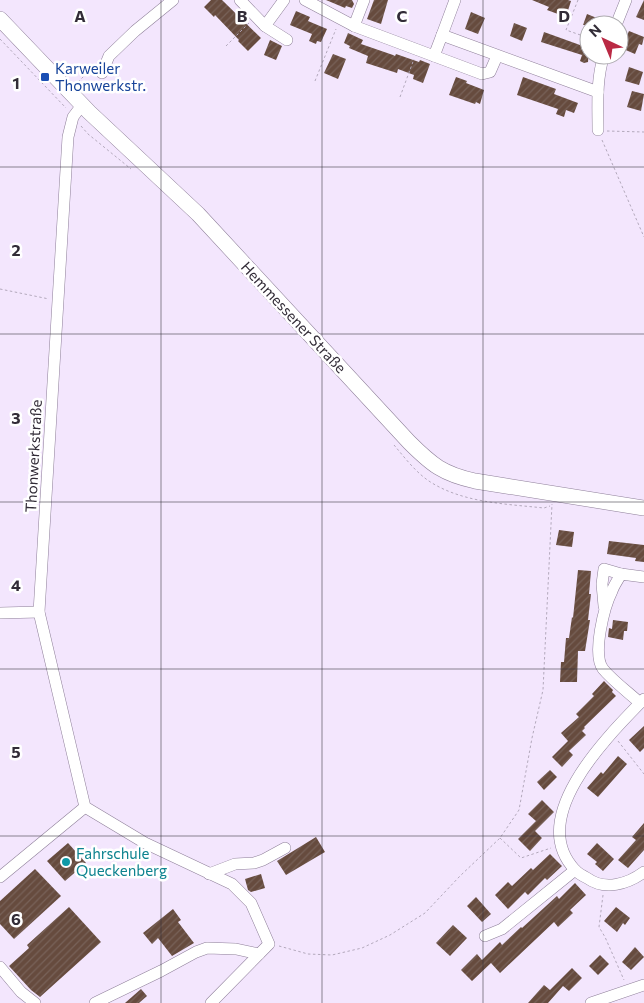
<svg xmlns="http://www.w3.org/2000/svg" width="644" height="1003" font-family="Commissioner,sans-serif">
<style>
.building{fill:url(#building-hatch)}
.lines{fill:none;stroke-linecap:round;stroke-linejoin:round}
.minor-casing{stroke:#8e7f99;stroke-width:12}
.major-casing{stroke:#8e7f99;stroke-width:16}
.path{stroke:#b3a9bc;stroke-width:1;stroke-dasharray:2.5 2.5;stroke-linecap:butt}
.minor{stroke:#fff;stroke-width:11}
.major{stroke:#fff;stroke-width:15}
.grid{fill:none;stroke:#322c37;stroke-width:1;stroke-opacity:0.55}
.transit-dot{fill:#1a4fb4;stroke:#fff;stroke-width:2}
.culture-dot{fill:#0f9aa8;stroke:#fff;stroke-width:2}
.labels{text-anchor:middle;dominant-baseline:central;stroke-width:5;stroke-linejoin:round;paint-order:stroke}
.transit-label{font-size:15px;fill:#164399;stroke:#fff;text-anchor:start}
.street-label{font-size:15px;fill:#322c37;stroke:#fff}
.culture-label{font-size:15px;fill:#0d838f;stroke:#fff;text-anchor:start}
.grid-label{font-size:16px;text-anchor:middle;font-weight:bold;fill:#322c37;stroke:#fff;stroke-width:5;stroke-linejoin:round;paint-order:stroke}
</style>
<defs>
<pattern id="building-hatch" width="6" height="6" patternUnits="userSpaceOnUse" patternTransform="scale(1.25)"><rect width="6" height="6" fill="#664b3e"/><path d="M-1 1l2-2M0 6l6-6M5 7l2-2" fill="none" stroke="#786259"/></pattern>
</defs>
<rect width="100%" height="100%" fill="#f3e6fd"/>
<!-- building -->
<g class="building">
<polygon points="211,0 222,0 261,38 248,51 238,41 239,40 215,15 214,17 204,7"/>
<polygon points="326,0 352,0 354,4 352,8 346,6 345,8"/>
<polygon points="374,0 388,0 381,24 367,19"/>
<polygon points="532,0 568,0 571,1 566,17 547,10 549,7"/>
<polygon points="644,0 644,20 636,17"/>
<polygon points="296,11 310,17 308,21 327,29 321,42 317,41 316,44 309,41 312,34 290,25"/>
<polygon points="471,12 485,18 478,34 465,29"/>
<polygon points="587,14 609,23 609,25 583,25"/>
<polygon points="514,23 527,28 522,41 510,36"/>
<polygon points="629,31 644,37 642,45 639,44 635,54 621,48"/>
<polygon points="544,32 580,45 581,44 589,47 588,62 584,63 580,61 582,55 541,42"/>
<polygon points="348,33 363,40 361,44 393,55 395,56 396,54 419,62 420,60 430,64 423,83 413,79 414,75 398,69 397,73 366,63 368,56 349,48 350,46 344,43"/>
<polygon points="270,40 282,46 276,60 264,55"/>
<polygon points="333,54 346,59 338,79 324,73"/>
<polygon points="629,67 643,72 639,85 625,81"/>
<polygon points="456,77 467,81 466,83 484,90 480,104 476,102 475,104 449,95"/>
<polygon points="523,77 556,89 554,94 578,103 574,113 566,110 564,117 556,114 558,109 517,95"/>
<polygon points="632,91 644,94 641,111 627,107"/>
<polygon points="559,530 574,532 572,547 556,545"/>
<polygon points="609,541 644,545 644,562 635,561 636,558 607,554"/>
<polygon points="578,570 591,571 589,594 591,594 588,620 590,620 585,651 578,651 577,682 560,682 561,662 564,662 566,638 569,638 572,617 573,618"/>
<polygon points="613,620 628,622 627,631 624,631 623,640 608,637 609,628 612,629"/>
<polygon points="604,681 613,690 612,692 616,696 584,727 585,728 582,731 586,735 569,751 573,755 562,767 552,757 568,741 561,733 579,717 576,714 594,696 592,694"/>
<polygon points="644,726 644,748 640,752 629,740"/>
<polygon points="618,756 627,764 598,797 587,788 601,772 603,774"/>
<polygon points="550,770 557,777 544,790 537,782"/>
<polygon points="542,800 554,812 535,831 542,838 530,851 518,839 536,821 528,814"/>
<polygon points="644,823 644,850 628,868 618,860 636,840 632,837"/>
<polygon points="316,837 325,852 286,875 277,861"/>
<polygon points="68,843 86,863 65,881 47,861"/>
<polygon points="597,843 614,859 603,871 595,864 597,862 587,854"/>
<polygon points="550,854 562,866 547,880 545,878 528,895 525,892 508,909 495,895 508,882 512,886 531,868 533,870"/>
<polygon points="35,869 61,896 14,939 0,924 0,901"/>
<polygon points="261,874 265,888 251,892 248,890 245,879"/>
<polygon points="575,883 586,895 570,910 573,913 558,927 554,922 500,973 491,963 472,981 461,970 477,954 482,960 500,942 502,945 521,927 522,928 557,896 559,899"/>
<polygon points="476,897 491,914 482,922 467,906"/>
<polygon points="69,907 101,942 40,997 31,990 9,966 29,948 27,945"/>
<polygon points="616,907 630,918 625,925 623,923 617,932 604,921"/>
<polygon points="173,909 181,920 178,922 194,943 172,956 158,938 152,944 143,933"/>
<polygon points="453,925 467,938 450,956 436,943"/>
<polygon points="635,947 644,957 631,970 622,962"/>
<polygon points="600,955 609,964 598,975 589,966"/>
<polygon points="572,968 582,978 569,991 563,986 548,1003 528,1003 544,985 550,990"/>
<polygon points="141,989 147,996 139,1003 125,1003"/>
</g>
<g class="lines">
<defs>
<g id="minor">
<polyline points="240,0 265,26 284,0"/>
<polyline points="305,0 354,26 434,56 442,35 598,92"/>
<polyline points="616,25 626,0"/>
<polyline points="265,26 287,40"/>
<polyline points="354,26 364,0"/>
<polyline points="442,35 455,0"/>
<polyline points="434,56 482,74 490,72 497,56"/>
<polyline points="102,73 109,56 135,31 173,0"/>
<polyline points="82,105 73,117 68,137 39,612 85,807 145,843 232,884 251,903 269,944 211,1003"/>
<path d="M598 130C598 105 596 80 604 55"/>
<polyline points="604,606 602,584 604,569 621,574"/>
<polyline points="0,613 39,612"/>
<path d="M644 699C609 735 525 817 575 870 578 873 583 876 587 878 605 891 628 884 644 872"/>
<path d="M640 703C628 692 613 681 603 669 592 654 604 607 612 591 614 585 618 580 621 574L644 577"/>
<polyline points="209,874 235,864 254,863 263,860 285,848"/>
<polyline points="0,877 85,807"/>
<polyline points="485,936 502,929 575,870"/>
<polyline points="0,967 21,992 35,1003"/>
<polyline points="95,1003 161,971 196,952 207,948 236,949 259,954"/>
<polyline points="591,1003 644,985"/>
</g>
<path id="major" d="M0 19 89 112 198 214 409 442C432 465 443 474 475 481L644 508"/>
</defs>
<!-- minor casing -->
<use href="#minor" class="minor-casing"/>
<!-- major casing -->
<use href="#major" class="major-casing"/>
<!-- path -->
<g class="path">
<polyline points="578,0 566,30 589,38"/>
<polyline points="0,39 66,108"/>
<polyline points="226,46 249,23"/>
<polyline points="315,81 336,29"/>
<polyline points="78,82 89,71 92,72"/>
<polyline points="400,97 414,59"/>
<polyline points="81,126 88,134 131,169"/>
<polyline points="607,131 644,132"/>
<polyline points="602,140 644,237"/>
<polyline points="0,289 49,299"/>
<path d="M394 445C405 458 417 474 432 483 465 503 507 504 544 508L550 506"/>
<polyline points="618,741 644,774"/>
<polyline points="500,838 521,858 551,848"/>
<polyline points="603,895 599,927 605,937 624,980"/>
<polyline points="279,946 308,954 332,955 362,948 390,935 425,913 460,876 500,838 519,810 532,738 543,690 552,504"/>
</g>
<!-- minor -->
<use href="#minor" class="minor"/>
<!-- major -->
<use href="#major" class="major"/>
</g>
<!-- grid -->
<path class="grid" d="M161 0V1003M322 0V1003M483 0V1003M0 167H644M0 334H644M0 502H644M0 669H644M0 836H644"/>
<!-- markers -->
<rect class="transit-dot" x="40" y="72" width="10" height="10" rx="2.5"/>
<circle class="culture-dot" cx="66" cy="862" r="5"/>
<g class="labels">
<!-- transit labels -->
<g class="transit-label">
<text x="55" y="68">Karweiler<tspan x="55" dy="17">Thonwerkstr.</tspan></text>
</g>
<!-- street labels -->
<g class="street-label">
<text transform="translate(294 317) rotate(47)">Hemmessener Straße</text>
<text transform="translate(33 456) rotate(-87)">Thonwerkstraße</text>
</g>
<!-- culture labels -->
<g class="culture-label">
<text x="76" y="853">Fahrschule<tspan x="76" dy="17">Queckenberg</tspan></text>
</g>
</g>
<g class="grid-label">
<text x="80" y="22">A</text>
<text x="242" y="22">B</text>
<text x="402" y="22">C</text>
<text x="564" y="22">D</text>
<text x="16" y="89">1</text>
<text x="16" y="256">2</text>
<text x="16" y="424">3</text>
<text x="16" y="591">4</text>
<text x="16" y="758">5</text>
<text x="16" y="925">6</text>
</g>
<!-- north arrow -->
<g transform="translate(604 40) rotate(316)"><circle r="24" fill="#ffffff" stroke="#adabaf"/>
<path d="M0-4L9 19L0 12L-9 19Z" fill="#ba2944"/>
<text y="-8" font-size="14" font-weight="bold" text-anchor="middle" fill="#322c37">N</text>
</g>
</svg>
